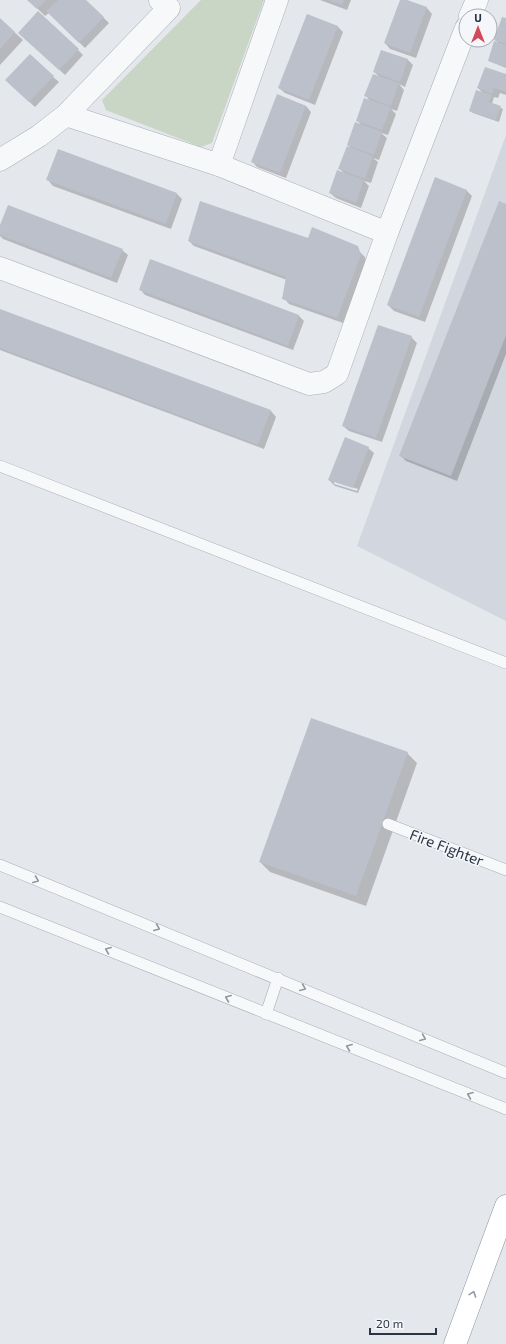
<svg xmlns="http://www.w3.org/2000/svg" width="506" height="1344" font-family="'Exo 2',sans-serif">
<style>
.built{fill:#d2d6de}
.green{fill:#c9d6c5}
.shadow{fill:#0003;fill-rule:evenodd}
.building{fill:#bbc0ca}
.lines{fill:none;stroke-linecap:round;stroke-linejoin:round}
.service-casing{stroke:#a9aeb7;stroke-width:12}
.minor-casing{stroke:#a9aeb7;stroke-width:23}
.trunk-casing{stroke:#8b94a3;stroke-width:23}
.service{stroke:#f7f8fa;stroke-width:11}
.minor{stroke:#f7f8fa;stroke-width:22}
.trunk{stroke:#fff;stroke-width:22}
.oneway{stroke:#9196a0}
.oneway2{stroke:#959aa2}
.labels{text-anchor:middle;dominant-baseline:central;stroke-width:3;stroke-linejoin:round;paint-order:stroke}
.street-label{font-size:15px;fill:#2b3445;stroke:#f4f6f9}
</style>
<rect width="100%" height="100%" fill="#e4e7ec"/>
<!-- built -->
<polygon class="built" points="506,135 506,621 357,546"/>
<!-- green -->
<polygon class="green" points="201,0 264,0 212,143 201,147 106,110 102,100"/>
<!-- shadow -->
<g class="shadow">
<polygon points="29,0 85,0 109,23 85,48 49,13 45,16"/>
<polygon points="320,0 351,0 347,10"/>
<polygon points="401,0 427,8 432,14 416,58 390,49 385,43"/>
<polygon points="307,15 338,27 343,32 315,105 285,93 279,88"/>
<polygon points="0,19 23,40 0,65"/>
<polygon points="506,19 506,68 489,61 500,44 495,40"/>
<polygon points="25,38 78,50 83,55 65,75"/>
<polygon points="382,51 408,60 413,65 405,87 399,84 404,90 397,111 391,109 396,114 388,135 381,133 387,138 379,160 373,158 378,162 371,183 364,181 369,186 361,208 336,198 330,193 345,174 339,168 352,149 348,145 362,126 357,120 371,102 366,96 380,77 374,72"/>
<polygon points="506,75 506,95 500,93 498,98 494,97 492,104 503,109 499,122 473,113 470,111 483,93 478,88"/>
<polygon points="53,77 59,82 35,107 12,86"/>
<polygon points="278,96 306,106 311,112 286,178 257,167 252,161"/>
<polygon points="58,150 177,194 182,199 171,229 53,186 48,180"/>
<polygon points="466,190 472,196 425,322 394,311 388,305"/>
<polygon points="506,205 506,354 457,481 406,461 400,455"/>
<polygon points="0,228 122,250 128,255 117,283 3,239 0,236"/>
<polygon points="309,239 353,245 365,257 366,261 343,323 289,304 284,298 287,280 194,246 189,241"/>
<polygon points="151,260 299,316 304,321 293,350 145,295 140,289"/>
<polygon points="0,310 271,411 276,417 264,449 0,350"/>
<polygon points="411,337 417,343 382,442 349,431 343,426"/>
<path d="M368 448 374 453 358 493 335 486 329 480ZM334 481 358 489 357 491 334 484Z"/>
<polygon points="407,753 417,763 366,906 270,872 260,862"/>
</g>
<!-- building -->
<g class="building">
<polygon points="27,0 46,0 37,9"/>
<polygon points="58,0 86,0 104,17 79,43 46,11"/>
<polygon points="328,0 344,0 342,5"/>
<polygon points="400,0 407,0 427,7 410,53 384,43"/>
<polygon points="38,11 79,49 59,70 18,33"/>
<polygon points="307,14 338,26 309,100 278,88"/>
<polygon points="502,17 506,18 506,44 494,40"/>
<polygon points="0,18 15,32 0,49"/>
<polygon points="494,41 506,45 506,67 488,61"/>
<polygon points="381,50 408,59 400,82 373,72"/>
<polygon points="30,54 54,76 29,102 5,80"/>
<polygon points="485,67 506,74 506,92 494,88 492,94 477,88"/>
<polygon points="373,74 399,83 391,106 364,96"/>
<polygon points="476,90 492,95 489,102 501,106 496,120 469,111"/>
<polygon points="277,94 306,106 280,173 251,162"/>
<polygon points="364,98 391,107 382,130 356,121"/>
<polygon points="355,122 382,132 374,155 347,145"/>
<polygon points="347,146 373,156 365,179 338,169"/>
<polygon points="58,149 177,193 166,224 46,180"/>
<polygon points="337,170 364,180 356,203 329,193"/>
<polygon points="435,177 467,190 419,317 387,305"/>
<polygon points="200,201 308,238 312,227 358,246 361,255 337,318 282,299 286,277 188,241"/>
<polygon points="499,201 506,204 506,335 451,476 399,456"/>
<polygon points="8,205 123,249 111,278 0,235 0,225"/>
<polygon points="150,259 299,315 288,346 139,290"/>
<polygon points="0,309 271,410 258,445 0,348"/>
<polygon points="378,325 412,336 376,438 342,426"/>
<polygon points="345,437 369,447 353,488 328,480"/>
<polygon points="311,718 408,752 356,896 259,862"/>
</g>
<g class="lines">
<defs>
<g id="service">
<polyline points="0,466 506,663"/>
<polyline points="388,824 506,870"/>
<polyline points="0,865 506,1073"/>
<polyline points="0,907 506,1109"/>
<polyline points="266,1014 278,978"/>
</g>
<g id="minor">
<polyline points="470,16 477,0"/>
<polyline points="66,115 219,165 387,233"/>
<polyline points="0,160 39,136 66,115 169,8 160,0"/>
<polyline points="219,165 277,0"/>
<polyline points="0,268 309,384 324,382 337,374 387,233 466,28"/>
</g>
<polyline id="trunk" points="455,1344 506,1206"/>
</defs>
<!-- service casing -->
<use href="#service" class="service-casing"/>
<!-- minor casing -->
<use href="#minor" class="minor-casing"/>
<!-- trunk casing -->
<use href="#trunk" class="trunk-casing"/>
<!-- service -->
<use href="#service" class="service"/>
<!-- minor -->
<use href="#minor" class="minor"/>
<!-- trunk -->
<use href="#trunk" class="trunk"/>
</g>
<!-- one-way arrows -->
<defs><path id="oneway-chevron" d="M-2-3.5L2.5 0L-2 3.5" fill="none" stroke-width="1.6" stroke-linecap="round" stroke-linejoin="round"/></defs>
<g class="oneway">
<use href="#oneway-chevron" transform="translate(36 880) rotate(22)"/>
<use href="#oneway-chevron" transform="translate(157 928) rotate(22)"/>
<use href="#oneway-chevron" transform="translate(108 950) rotate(-158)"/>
<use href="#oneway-chevron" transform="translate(303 988) rotate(23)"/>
<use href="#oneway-chevron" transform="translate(228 998) rotate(-158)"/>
<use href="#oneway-chevron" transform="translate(423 1038) rotate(23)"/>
<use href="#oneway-chevron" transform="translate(349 1047) rotate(-158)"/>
<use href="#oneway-chevron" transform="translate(470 1095) rotate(-158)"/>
</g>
<use class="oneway2" href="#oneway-chevron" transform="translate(473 1294) rotate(-70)"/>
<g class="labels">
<!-- street labels -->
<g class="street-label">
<text transform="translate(447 847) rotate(21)">Fire Fighter</text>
</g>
</g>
<!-- north arrow -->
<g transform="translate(478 28)"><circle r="19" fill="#f4f6f9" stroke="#a4a8b1"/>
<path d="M0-3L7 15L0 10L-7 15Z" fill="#d1495b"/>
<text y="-6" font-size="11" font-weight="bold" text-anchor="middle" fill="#2b3445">U</text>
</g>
<!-- scale -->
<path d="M370 1328v6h66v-6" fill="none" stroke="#2b3445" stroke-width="2"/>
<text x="376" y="1328" font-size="12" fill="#2b3445" stroke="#f4f6f9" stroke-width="3" paint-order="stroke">20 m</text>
</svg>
